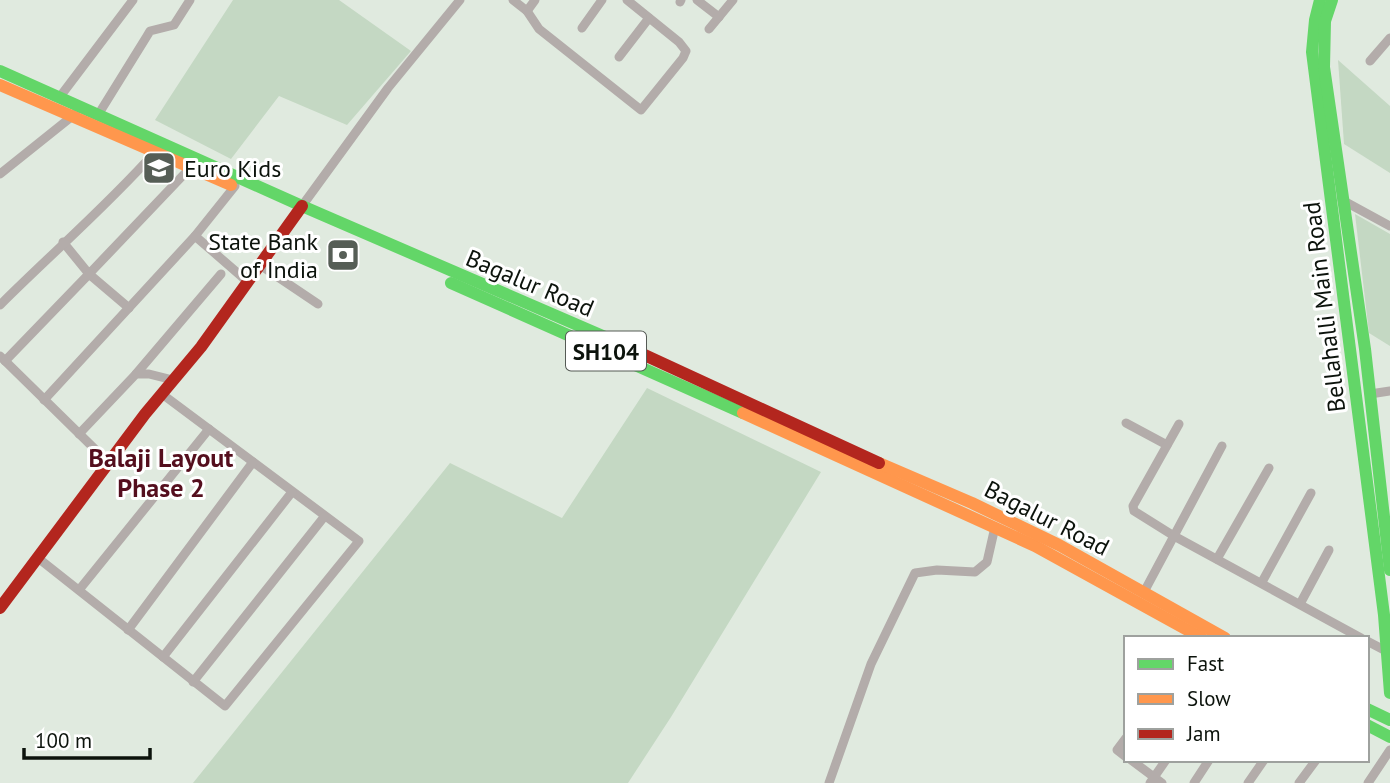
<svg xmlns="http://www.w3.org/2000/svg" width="1390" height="783" font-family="'PT Sans',sans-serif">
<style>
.green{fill:#c4d8c3}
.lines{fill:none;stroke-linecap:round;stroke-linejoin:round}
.street{stroke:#b3acaa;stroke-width:9}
.fast{stroke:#63d668;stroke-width:12}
.slow{stroke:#ff974d;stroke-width:12}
.jam{stroke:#b3261e;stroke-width:12}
.labels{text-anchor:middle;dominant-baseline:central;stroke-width:6;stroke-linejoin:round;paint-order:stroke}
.shield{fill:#fff;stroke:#555a55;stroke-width:2}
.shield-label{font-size:23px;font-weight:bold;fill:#0c130c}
.poi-label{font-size:24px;fill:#0c130c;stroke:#fff;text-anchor:start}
.street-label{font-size:24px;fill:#0c130c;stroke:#fff}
.neighbourhood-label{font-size:26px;font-weight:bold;fill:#540e1d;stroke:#fff}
</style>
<rect width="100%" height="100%" fill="#e0eadf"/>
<!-- green -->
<g class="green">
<polygon points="233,0 339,0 411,51 347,125 279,96 231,159 155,120"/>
<polygon points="1338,60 1390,106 1390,173 1344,144"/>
<polygon points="1355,214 1390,234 1390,346 1369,333"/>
<polygon points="647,388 821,472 671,717 628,783 193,783 450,463 562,518"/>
</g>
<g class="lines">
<!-- street -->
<g class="street">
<polyline points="513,0 527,11 539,29 641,110 683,58 686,51 679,42 627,0"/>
<polyline points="697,0 719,17"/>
<polyline points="680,2 681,0"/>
<polyline points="527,11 535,0"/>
<polyline points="582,28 602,0"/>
<polyline points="709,29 733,0"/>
<polyline points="619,57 649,18"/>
<polyline points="1370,61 1390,38"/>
<polyline points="59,98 133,0"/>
<polyline points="98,115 147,36 150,31 174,25 190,0"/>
<polyline points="0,174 75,114"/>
<polyline points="1342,200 1390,226"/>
<polyline points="302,206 388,88 460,0"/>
<polyline points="195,236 235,186"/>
<polyline points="63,242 89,274 190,168"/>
<polyline points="260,265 318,304"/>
<path d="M0 305C51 254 107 206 155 152"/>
<polyline points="0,356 108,462"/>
<polyline points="5,361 89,274 129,308"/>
<polyline points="136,374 221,274"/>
<polyline points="1370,394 1390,391"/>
<polyline points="44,400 195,236 248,282"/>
<polyline points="1126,423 1167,445"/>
<polyline points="1179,424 1133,506 1134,511 1174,536 1361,638"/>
<polyline points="79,434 136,374 149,374 173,380"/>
<polyline points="38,558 225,706 359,541 162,394"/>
<polyline points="1217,559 1269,468"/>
<polyline points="1262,582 1311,493"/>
<polyline points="79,590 209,429"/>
<polyline points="1144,592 1222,446"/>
<polyline points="1300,604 1329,550"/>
<polyline points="128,630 253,462"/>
<polyline points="1367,641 1386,651"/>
<polyline points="163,657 292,492"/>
<polyline points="193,682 324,517"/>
<polyline points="1126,738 1117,750 1126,757"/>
<polyline points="1131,760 1162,783"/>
<polyline points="829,783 871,664 915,573 937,570 975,572 987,562 995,527"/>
<polyline points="1150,783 1166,760"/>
<polyline points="1194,783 1209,760"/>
<polyline points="1248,783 1264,760"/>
<polyline points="1299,783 1316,760"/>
<polyline points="1368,783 1390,750"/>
</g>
<!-- fast -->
<g class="fast">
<polyline points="1320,0 1315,20 1312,52 1384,615 1390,693"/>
<polyline points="1332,0 1325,21 1324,67 1365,349 1390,570"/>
<polyline points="0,71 302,206 612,340"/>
<polyline points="451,283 743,413"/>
<polyline points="1367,709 1390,720"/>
<polyline points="1367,725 1390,737"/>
</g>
<!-- slow -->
<g class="slow">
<polyline points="0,85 231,185"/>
<polyline points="743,413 1035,546 1202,638"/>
<polyline points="879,463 972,503 1059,545 1225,638"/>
</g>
<!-- jam -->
<g class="jam">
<polyline points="612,340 879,463"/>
<polyline points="0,608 145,414 201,347 302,206"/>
</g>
</g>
<!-- icons -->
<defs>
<symbol id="school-square" viewBox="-11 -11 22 22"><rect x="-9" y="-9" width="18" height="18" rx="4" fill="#565e56" stroke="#fff"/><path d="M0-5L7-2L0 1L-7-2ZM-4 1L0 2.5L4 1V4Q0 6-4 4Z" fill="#fff"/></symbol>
<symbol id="bank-square" viewBox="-11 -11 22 22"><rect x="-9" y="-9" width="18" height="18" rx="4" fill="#565e56" stroke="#fff"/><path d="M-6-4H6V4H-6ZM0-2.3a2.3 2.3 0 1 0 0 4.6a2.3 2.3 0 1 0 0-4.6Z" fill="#fff"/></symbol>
</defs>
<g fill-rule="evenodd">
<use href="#school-square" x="140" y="149" width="38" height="38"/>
<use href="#bank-square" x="324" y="236" width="38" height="38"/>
</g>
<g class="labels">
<!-- shield labels -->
<rect class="shield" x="566" y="331.5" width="80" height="39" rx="5"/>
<g class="shield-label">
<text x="606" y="351">SH104</text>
</g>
<!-- poi labels -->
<g class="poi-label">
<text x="184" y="168">Euro Kids</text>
<text x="318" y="241" text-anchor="end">State Bank<tspan x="318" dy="28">of India</tspan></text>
</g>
<!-- street labels -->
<g class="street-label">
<text transform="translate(530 283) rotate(23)">Bagalur Road</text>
<text transform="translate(1324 307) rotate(-97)">Bellahalli Main Road</text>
<text transform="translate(1047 518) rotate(27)">Bagalur Road</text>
</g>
<!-- neighbourhood labels -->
<g class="neighbourhood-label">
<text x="161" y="457">Balaji Layout<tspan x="161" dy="30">Phase 2</tspan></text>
</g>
</g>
<!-- legend -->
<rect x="1124" y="636" width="245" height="126" fill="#ffffff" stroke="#9ea19e" stroke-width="2"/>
<rect x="1138" y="659" width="35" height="10" fill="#63d668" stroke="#9ea19e" stroke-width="2"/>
<text x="1187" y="671" font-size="21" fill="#0c130c">Fast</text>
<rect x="1138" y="694" width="35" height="10" fill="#ff974d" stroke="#9ea19e" stroke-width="2"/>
<text x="1187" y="706" font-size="21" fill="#0c130c">Slow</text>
<rect x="1138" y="729" width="35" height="10" fill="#b3261e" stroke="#9ea19e" stroke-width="2"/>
<text x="1187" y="741" font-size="21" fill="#0c130c">Jam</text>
<!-- scale -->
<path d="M24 748v10h126v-10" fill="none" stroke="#0c130c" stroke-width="3.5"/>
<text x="35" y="748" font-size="21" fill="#0c130c" stroke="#ffffff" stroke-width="5" paint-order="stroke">100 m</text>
</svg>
